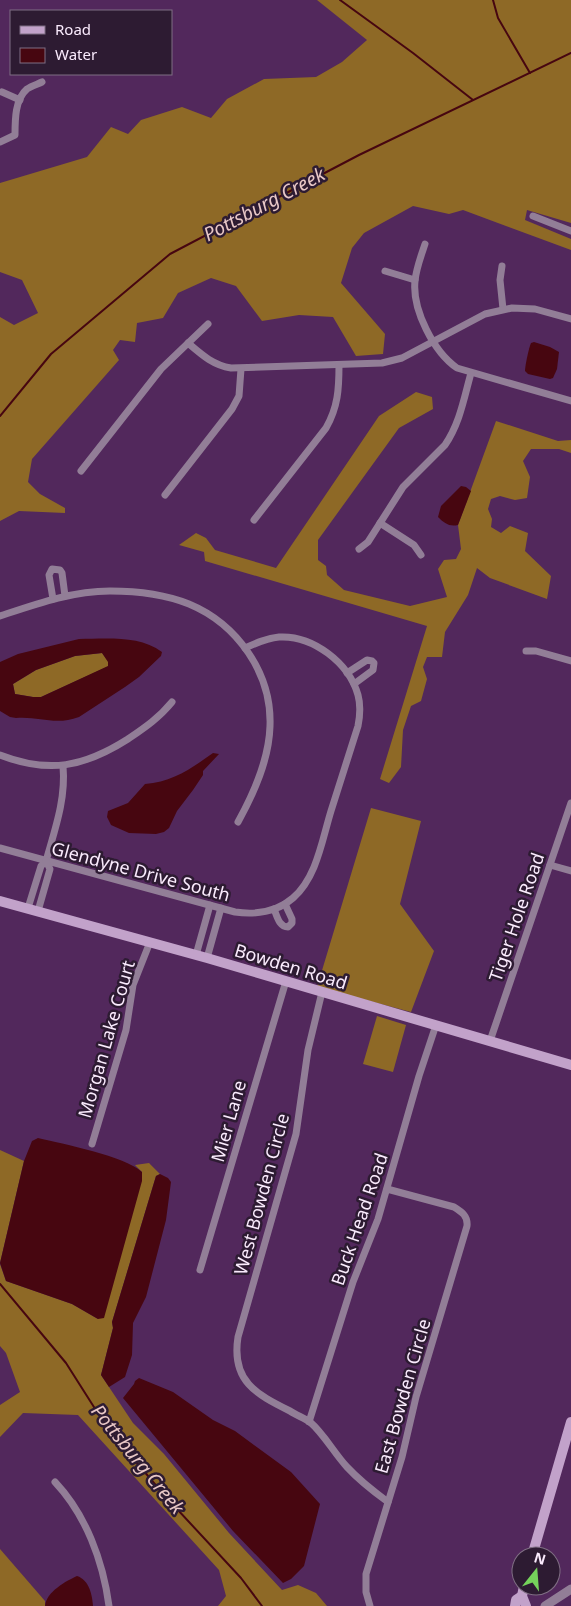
<svg xmlns="http://www.w3.org/2000/svg" width="571" height="1606" font-family="'Noto Sans',sans-serif">
<style>
.forest{fill:#8e6926}
.water{fill:#470610;fill-rule:evenodd}
.lines{fill:none;stroke-linecap:round;stroke-linejoin:round}
.stream{stroke:#470610;stroke-width:2}
.minor{stroke:#927e97;stroke-width:7}
.tertiary{stroke:#927e97;stroke-width:9}
.secondary{stroke:#c2a2ca;stroke-width:10}
.labels{text-anchor:middle;dominant-baseline:central;stroke-width:5;stroke-linejoin:round;paint-order:stroke}
.street-label{font-size:18px;fill:#faebfd;stroke:#2d1b32}
.water-label{font-size:19px;font-style:italic;fill:#e9c8c7;stroke:#2d1b32}
</style>
<rect width="100%" height="100%" fill="#52285c"/>
<!-- forest -->
<g class="forest">
<polygon points="317,0 571,0 571,223 527,210 525,220 571,239 571,250 463,210 449,214 413,206 364,233 352,248 341,283 385,334 383,354 356,356 333,317 299,315 262,321 236,286 211,278 178,293 163,318 137,323 135,342 120,340 113,350 119,360 32,459 28,482 40,494 65,508 65,513 19,511 0,521 0,317 14,325 38,313 22,280 0,272 0,183 87,157 111,127 128,134 141,120 182,107 211,118 227,99 264,79 316,77 342,62 367,40"/>
<polygon points="416,392 432,397 433,409 399,428 318,540 318,560 326,566 327,575 344,590 410,606 447,597 438,569 444,560 456,559 461,549 458,525 496,421 558,441 571,440 571,453 559,449 531,449 523,461 530,477 527,498 515,500 500,496 491,499 488,509 492,519 491,527 501,533 510,526 528,533 525,551 551,576 547,599 490,578 477,568 468,595 445,632 442,657 427,657 423,667 427,679 421,701 411,706 403,730 401,767 389,783 380,779 427,626 205,561 204,552 179,545 196,533 206,538 215,550 276,568 379,416"/>
<polygon points="102,653 109,662 109,666 41,697 33,697 15,694 13,684 36,670 75,656"/>
<polygon points="371,808 421,821 400,904 434,951 411,1012 317,987"/>
<polygon points="377,1016 406,1025 393,1072 363,1064"/>
<polygon points="0,1150 24,1161 0,1263"/>
<polygon points="149,1163 160,1174 156,1176 112,1322 113,1328 101,1375 133,1423 164,1454 229,1533 282,1590 298,1585 316,1593 327,1606 218,1606 226,1596 219,1570 78,1415 23,1413 0,1437 0,1405 20,1392 6,1353 0,1346 0,1264 6,1281 72,1304 98,1319 142,1172 135,1165"/>
<polygon points="0,1549 45,1601 45,1606 0,1606"/>
</g>
<!-- water -->
<g class="water">
<path d="M534 342 550 347 559 352 557 369 553 378 550 379 528 374 525 371C525 366 529 347 531 343Z"/>
<path d="M461 486 466 487 471 491 458 525C449 527 444 523 438 517L441 506Z"/>
<path d="M79 639C106 639 139 635 162 652L161 656 139 677 125 687 79 717C55 726 39 716 16 718L10 717 0 711V662L18 654ZM102 653 108 662V666L41 697H33L15 694 13 684 36 670 75 656Z"/>
<path d="M213 753 219 754 203 771V775L193 790 177 811 169 828 164 832 156 834 129 833 111 825 107 817 108 811 128 803 145 784C173 782 192 768 213 753Z"/>
<path d="M38 1138C63 1144 125 1156 142 1172V1181L104 1318 98 1319 72 1304 6 1281 0 1263 24 1161 32 1141Z"/>
<polygon points="160,1174 168,1178 171,1182 166,1220 146,1297 133,1323 132,1355 125,1377 109,1387 101,1375 113,1328 112,1322 156,1176"/>
<polygon points="139,1378 173,1392 213,1420 235,1431 291,1472 320,1504 304,1566 291,1579 283,1583 233,1531 123,1398 134,1384 135,1381"/>
<path d="M77 1576C89 1580 92 1594 93 1606H45C46 1592 66 1581 77 1576Z"/>
</g>
<g class="lines">
<!-- stream -->
<g class="stream">
<polyline points="340,0 413,53 473,100"/>
<polyline points="493,0 498,18 530,73"/>
<polyline points="0,416 51,354 170,254 359,155 571,53"/>
<polyline points="0,1284 66,1363 106,1426 164,1495 241,1578 262,1606"/>
</g>
<!-- minor -->
<g class="minor">
<polyline points="2,92 20,100"/>
<path d="M0 142 15 135C15 120 15 99 27 89 31 86 38 84 42 82"/>
<polyline points="533,216 571,231"/>
<path d="M425 244C421 256 416 269 415 281 412 310 434 352 457 368L571 401"/>
<polyline points="502,266 500,280 503,309"/>
<polyline points="385,271 415,280"/>
<path d="M188 343C202 355 213 365 231 368L382 363 402 358 485 314 512 308 535 309 571 319"/>
<polyline points="81,471 161,369 208,324"/>
<polyline points="165,495 232,409 239,396 241,369"/>
<path d="M254 520 326 428C338 407 339 389 339 365"/>
<polyline points="380,523 414,545 421,555"/>
<path d="M359 549 368 542 403 487 445 445C460 423 464 398 471 373"/>
<polyline points="53,599 49,575 52,569 60,570 62,573 65,596"/>
<path d="M0 616C36 604 72 591 110 591 136 591 164 594 189 604 237 624 272 673 270 726 269 760 254 793 238 822"/>
<polyline points="526,651 536,651 571,661"/>
<polyline points="347,673 367,660 372,661 374,663 373,670 354,684"/>
<path d="M0 755C49 774 84 767 128 739 144 728 159 718 172 702"/>
<path d="M0 848 235 912C255 915 277 912 293 898 317 877 322 840 331 811 340 783 349 754 358 726 360 716 361 706 358 695 349 663 313 635 279 637 267 638 256 643 245 648"/>
<polyline points="550,865 571,871"/>
<path d="M28 908 41 866 46 861C55 829 66 799 63 766"/>
<path d="M274 909C277 916 279 927 288 927L292 923V919L285 904"/>
<polyline points="38,911 50,869 46,861"/>
<polyline points="196,955 210,905"/>
<polyline points="207,958 221,908"/>
<path d="M322 992 308 1050 296 1134 238 1337C231 1381 256 1394 290 1411 296 1415 304 1418 310 1422 324 1434 334 1453 347 1467 359 1480 373 1491 388 1502"/>
<polyline points="490,1041 571,803"/>
<polyline points="92,1144 126,1030 133,985 150,942"/>
<polyline points="200,1270 286,981"/>
<polyline points="309,1422 353,1282 378,1219 419,1076 436,1025"/>
<path d="M55 1482C86 1515 103 1561 109 1606"/>
<path d="M370 1606 366 1592V1574L402 1457 416 1397 467 1226C468 1216 462 1212 454 1207L387 1189"/>
</g>
<!-- tertiary -->
<polyline class="tertiary" points="545,1606 571,1589"/>
<!-- secondary -->
<g class="secondary">
<polyline points="0,901 207,958 571,1065"/>
<polyline points="532,1556 571,1422"/>
<polyline points="524,1586 522,1596 526,1606"/>
<polyline points="515,1606 516,1600 522,1596"/>
</g>
</g>
<g class="labels">
<!-- street labels -->
<g class="street-label">
<text transform="translate(141 871) rotate(15)">Glendyne Drive South</text>
<text transform="translate(516 917) rotate(-71)">Tiger Hole Road</text>
<text transform="translate(291 966) rotate(17)">Bowden Road</text>
<text transform="translate(106 1039) rotate(-74)">Morgan Lake Court</text>
<text transform="translate(228 1121) rotate(-74)">Mier Lane</text>
<text transform="translate(261 1194) rotate(-75)">West Bowden Circle</text>
<text transform="translate(359 1219) rotate(-71)">Buck Head Road</text>
<text transform="translate(402 1396) rotate(-74)">East Bowden Circle</text>
</g>
<!-- water labels -->
<g class="water-label">
<text transform="translate(264 204) rotate(-28)">Pottsburg Creek</text>
<text transform="translate(138 1459) rotate(51)">Pottsburg Creek</text>
</g>
</g>
<!-- legend -->
<rect x="10" y="10" width="162" height="65" fill="#2d1b32" stroke="#7f6e83"/>
<rect x="20" y="26" width="25" height="8" fill="#c2a2ca" stroke="#7f6e83"/>
<text x="55" y="35" font-size="15" fill="#faebfd">Road</text>
<rect x="20" y="48" width="25" height="15" fill="#470610" stroke="#7f6e83"/>
<text x="55" y="60" font-size="15" fill="#faebfd">Water</text>
<!-- north arrow -->
<g transform="translate(536 1571) rotate(17)"><circle r="24" fill="#2d1b32" stroke="#7f6e83"/>
<path d="M0-4L9 19L0 12L-9 19Z" fill="#75d25b"/>
<text y="-8" font-size="14" font-weight="bold" text-anchor="middle" fill="#faebfd">N</text>
</g>
</svg>
